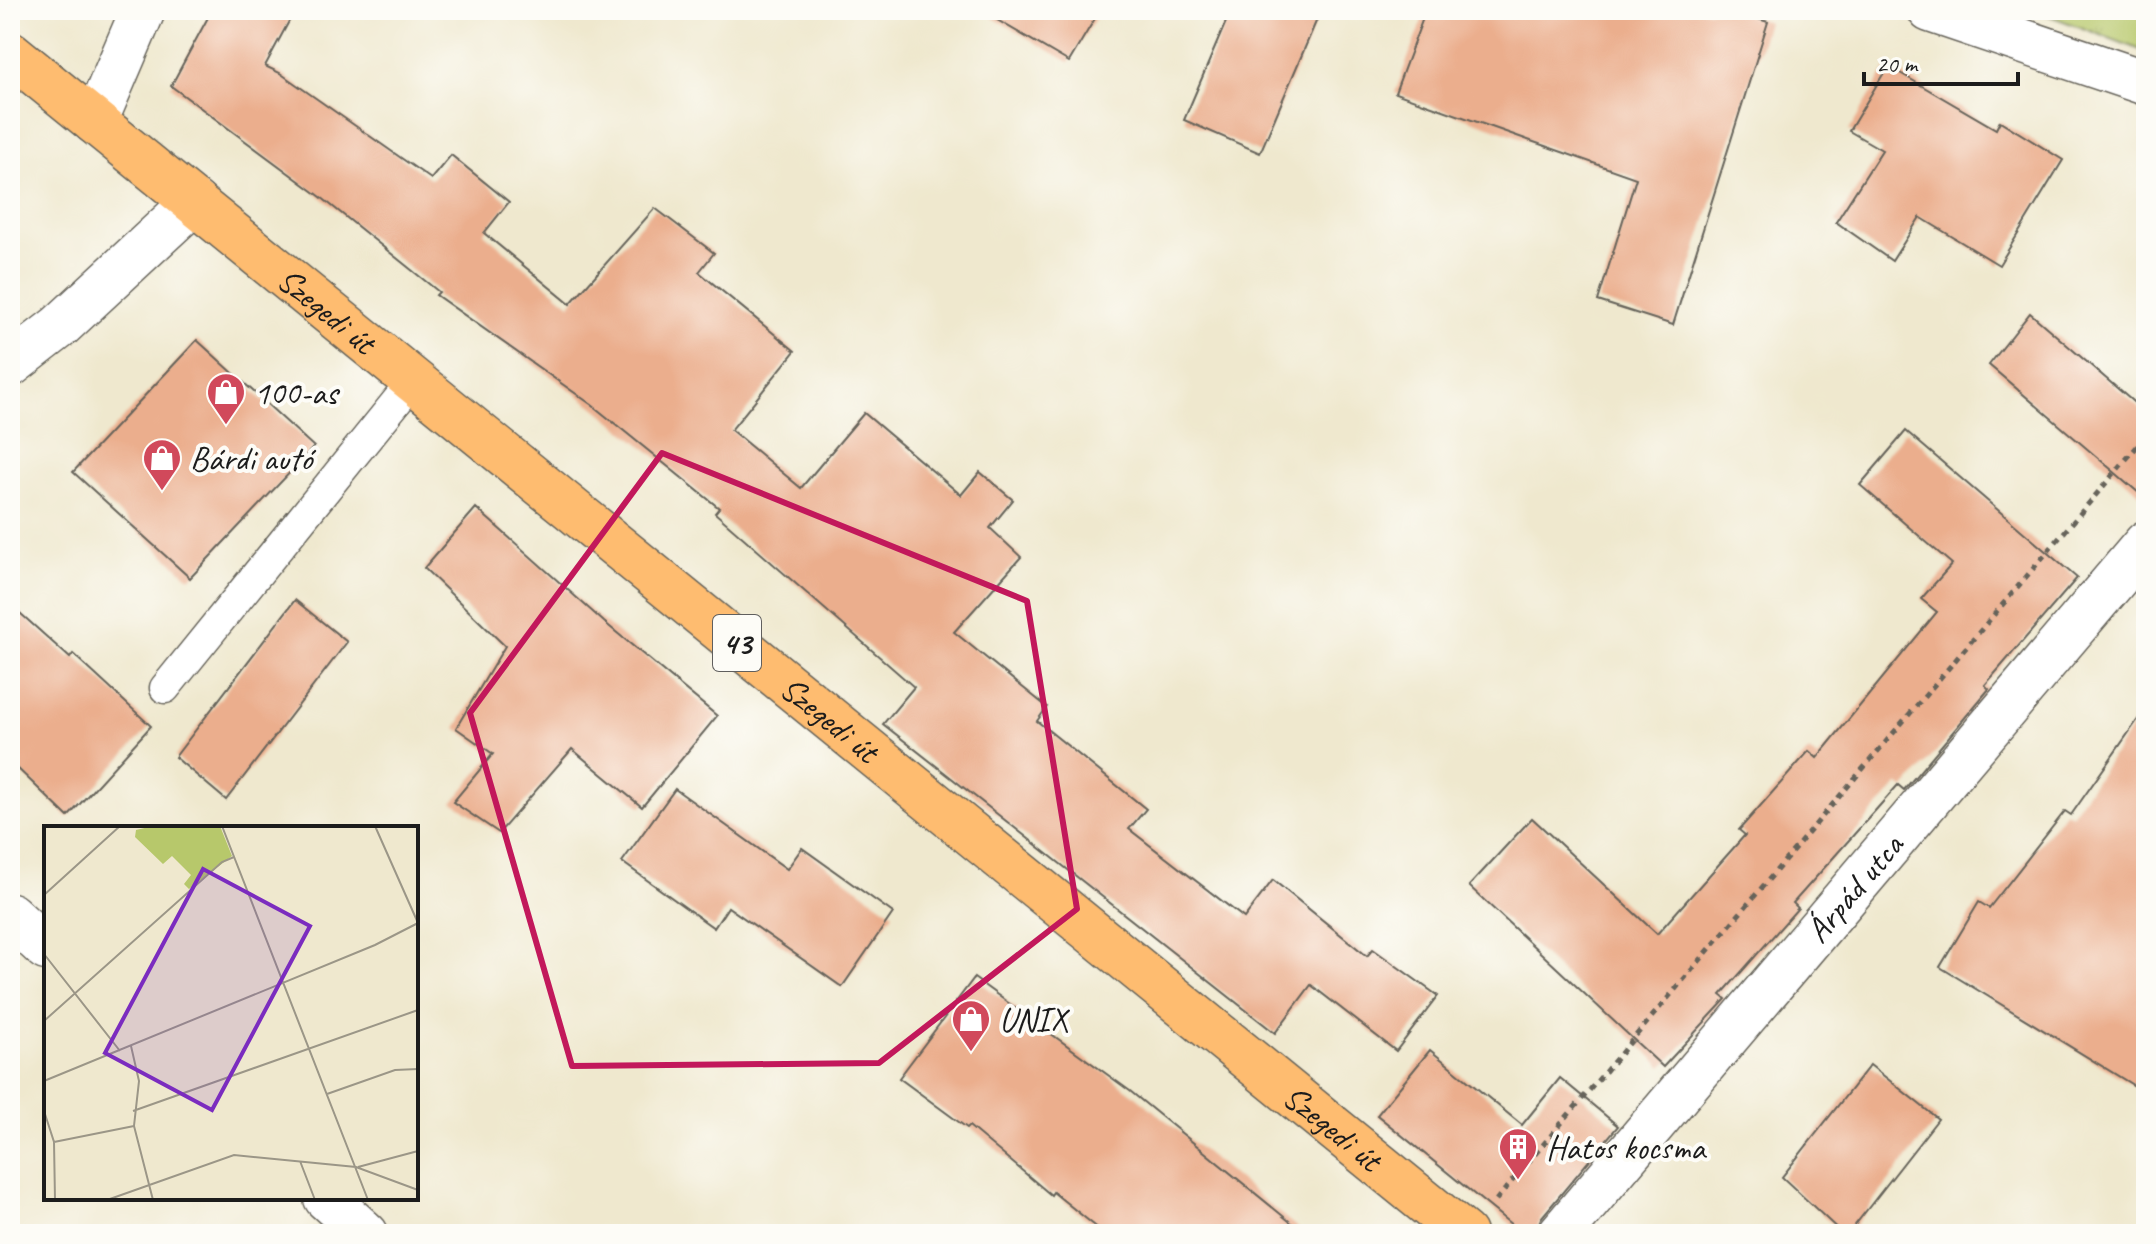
<svg xmlns="http://www.w3.org/2000/svg" width="2156" height="1244" font-family="Caveat,sans-serif">
<style>
.park{fill:url(#park-tufts);stroke:#6a7244;stroke-width:2}
.building{fill:#ebae8d}
.lines{fill:none;stroke-linecap:round;stroke-linejoin:round}
.service-casing{stroke:#66635a;stroke-width:33}
.minor-casing{stroke:#66635a;stroke-width:47}
.primary-casing{stroke:#66635a;stroke-width:47}
.path{stroke:#66635a;stroke-width:5;stroke-dasharray:6 6;stroke-linecap:butt}
.service{stroke:#fff;stroke-width:30}
.minor{stroke:#fff;stroke-width:44}
.primary{stroke:#febc70;stroke-width:44}
.marked{fill:none;stroke:#c2185b;stroke-width:6;stroke-linejoin:round}
.labels{text-anchor:middle;dominant-baseline:central;stroke-width:8;stroke-linejoin:round;paint-order:stroke}
.shield{fill:#fdfcf7;stroke:#605f5e;stroke-width:2}
.shield-label{font-size:32px;font-weight:bold;fill:#1c1c1c}
.street-label{font-size:34px;fill:#1c1c1c;stroke:#fdfcf7}
.poi-label{font-size:34px;fill:#1c1c1c;stroke:#fdfcf7;text-anchor:start}
.inset-road{fill:none;stroke:#9b9687;stroke-width:2}
.view{fill:#7b2cbf;fill-opacity:0.15;stroke:#7b2cbf;stroke-width:4}
.inset-edge{fill:none;stroke:#1c1c1c;stroke-width:4}
</style>
<defs>
<pattern id="park-tufts" width="24" height="20" patternUnits="userSpaceOnUse" patternTransform="scale(2)"><rect width="24" height="20" fill="#b7c86b"/><path d="M3 7l-1-3M5 7V3M7 7l1-3M15 17l-1-3M17 17v-4M19 17l1-3" fill="none" stroke="#9dab5c"/></pattern>
</defs>
<rect width="100%" height="100%" fill="#fdfcf7"/>
<filter id="ink" filterUnits="userSpaceOnUse"><feTurbulence type="fractalNoise" baseFrequency=".0125" numOctaves="2"/><feDisplacementMap in="SourceGraphic" scale="16" xChannelSelector="R" yChannelSelector="G"/><feConvolveMatrix kernelMatrix="1 2 1 2 8 2 1 2 1" color-interpolation-filters="sRGB"/></filter>
<filter id="wash" filterUnits="userSpaceOnUse"><feTurbulence type="fractalNoise" baseFrequency=".006" numOctaves="4" result="noise"/><feDisplacementMap in="SourceGraphic" scale="32" xChannelSelector="R" yChannelSelector="G"/><feGaussianBlur stdDeviation="1.8" result="paint"/><feColorMatrix in="noise" values="0 0 0 0 0 0 0 0 0 0 0 0 0 0 0 0 0 1.4 0 .05"/><feComposite in="paint" operator="in"/></filter>
<g filter="url(#wash)">
<rect width="100%" height="100%" fill="#efe8ce"/>
<!-- park -->
<polygon class="park" points="2034,10 2146,10 2146,52"/>
<g id="blocks">
<!-- building -->
<g class="building">
<polygon points="212,10 295,10 265,66 280,73 431,179 451,155 509,202 484,233 570,304 655,208 714,253 699,272 795,351 731,430 801,488 864,413 961,495 980,472 1013,500 990,528 1021,557 954,632 1047,707 1037,721 1146,809 1129,829 1244,918 1273,880 1367,956 1373,949 1438,996 1396,1051 1311,985 1275,1033 883,724 914,687 715,513 719,508 592,405 436,295 439,292 321,197 171,86"/>
<polygon points="980,10 1100,10 1069,62"/>
<polygon points="1231,10 1321,10 1260,153 1184,120"/>
<polygon points="1426,10 1730,10 1768,22 1673,325 1598,301 1636,178 1395,93"/>
<polygon points="1888,66 1996,129 2000,121 2063,160 1999,265 1920,217 1892,261 1836,222 1882,150 1849,131"/>
<polygon points="2030,313 2146,413 2146,499 1989,365"/>
<polygon points="197,340 314,447 190,578 73,472"/>
<polygon points="1906,431 2077,578 1985,685 1989,689 1904,790 1898,785 1793,903 1798,908 1721,995 1726,999 1663,1067 1469,886 1532,818 1657,934 1745,835 1739,830 1809,751 1817,758 1937,612 1921,599 1952,564 1860,485"/>
<polygon points="476,508 604,622 717,716 642,807 572,749 499,833 453,802 493,754 456,728 505,646 424,568"/>
<polygon points="295,600 347,642 226,800 175,757"/>
<polygon points="10,604 70,658 73,654 151,726 68,817 10,761"/>
<polygon points="2146,708 2146,1093 1940,967 1979,902 1989,908 2065,811 2071,815"/>
<polygon points="675,789 787,869 802,848 893,913 842,987 728,907 714,928 622,862"/>
<polygon points="974,978 1130,1091 1305,1234 1105,1234 1053,1192 1051,1195 969,1126 967,1128 899,1078"/>
<polygon points="1430,1050 1522,1125 1560,1078 1618,1126 1541,1218 1535,1234 1523,1234 1377,1115"/>
<polygon points="1870,1065 1938,1119 1848,1234 1843,1234 1782,1177"/>
</g>
</g>
</g>
<g filter="url(#ink)">
<use href="#blocks" fill-opacity="0" stroke="#66635a" stroke-width="2"/>
<g class="lines">
<defs>
<polyline id="service" points="165,688 414,380"/>
<g id="minor">
<polyline points="1930,10 2146,83"/>
<polyline points="95,122 143,10"/>
<polyline points="10,365 59,327 194,202"/>
<polyline points="10,915 46,948"/>
<polyline points="326,1198 366,1234"/>
<path id="s1" d="M1560 1234 2146 543"/>
</g>
<g id="primary">
<path id="s2" d="M10 53 1464 1234"/>
</g>
</defs>
<!-- service casing -->
<use href="#service" class="service-casing"/>
<!-- minor casing -->
<use href="#minor" class="minor-casing"/>
<!-- primary casing -->
<use href="#primary" class="primary-casing"/>
<!-- path -->
<polyline class="path" points="1496,1200 2146,436"/>
<!-- service -->
<use href="#service" class="service"/>
<!-- minor -->
<use href="#minor" class="minor"/>
<!-- primary -->
<use href="#primary" class="primary"/>
</g>
</g>
<!-- marked area -->
<path class="marked" d="M662 453 1027 601 1077 909 879 1063 572 1066 470 713Z"/>
<!-- icons -->
<defs>
<symbol id="shop-pin" viewBox="-11 -11 22 30"><path d="M0 17L-7.5 6A9.5 9.5 0 1 1 7.5 6Z" fill="#d1495b" stroke="#fdfcf7"/><path d="M-5-2.5h2.3a2.7 3.5 0 0 1 5.4 0H5L5.5 6h-11ZM-1.5-2.5h3a1.5 2.3 0 0 0-3 0Z" fill="#fff"/></symbol>
<symbol id="building-pin" viewBox="-11 -11 22 30"><path d="M0 17L-7.5 6A9.5 9.5 0 1 1 7.5 6Z" fill="#d1495b" stroke="#fdfcf7"/><path d="M-4-6H4V6H1V3H-1V6H-4ZM-2.5-4.3h1.7v1.8h-1.7ZM.8-4.3h1.7v1.8H.8ZM-2.5-1h1.7V.8h-1.7ZM.8-1h1.7V.8H.8Z" fill="#fff"/></symbol>
</defs>
<g fill-rule="evenodd">
<use href="#shop-pin" x="204" y="370" width="44" height="60"/>
<use href="#shop-pin" x="140" y="436" width="44" height="60"/>
<use href="#shop-pin" x="949" y="997" width="44" height="60"/>
<use href="#building-pin" x="1496" y="1125" width="44" height="60"/>
</g>
<g class="labels">
<!-- shield labels -->
<rect class="shield" x="713" y="615" width="48" height="56" rx="6"/>
<g class="shield-label">
<text x="737" y="643">43</text>
</g>
<!-- street labels -->
<g class="street-label">
<text stroke="none"><textPath href="#s2" startOffset="408">Szegedi út</textPath></text>
<text stroke="none"><textPath href="#s2" startOffset="1056">Szegedi út</textPath></text>
<text stroke="none"><textPath href="#s1" startOffset="454">Árpád utca</textPath></text>
<text stroke="none"><textPath href="#s2" startOffset="1704">Szegedi út</textPath></text>
</g>
<!-- poi labels -->
<g class="poi-label">
<text x="254" y="392">100-as</text>
<text x="190" y="458">Bárdi autó</text>
<text x="999" y="1019">UNIX</text>
<text x="1546" y="1147">Hatos kocsma</text>
</g>
</g>
<!-- overview -->
<g transform="translate(44 826)">
<rect width="374" height="374" fill="#efe8ce"/>
<path d="M109 0H176L188 30 145 63 140 58 147 49 128 30 119 38 91 11 92 4Z" fill="#b7c86b"/>
<path class="inset-road" d="M178 0 324 374M331 0 374 97M0 69 76 0M0 128 76 225M0 195 178 36 190 31M87 220 95 255 90 300 109 374M0 255 331 119 374 97M283 268 351 244 374 243M0 285 10 316 11 374M89 285 374 184M10 316 90 300M256 335 271 374M314 341 374 325M63 374 190 329 312 341 374 364"/>
<path class="view" d="M159 43 266 100 168 284 61 227Z"/>
<rect width="374" height="374" class="inset-edge"/>
</g>
<!-- margin -->
<rect width="2156" height="1244" fill="none" stroke="#fdfcf7" stroke-width="40"/>
<!-- scale -->
<path d="M1864 72v12h154v-12" fill="none" stroke="#1c1c1c" stroke-width="4"/>
<text x="1876" y="72" font-size="24" fill="#1c1c1c" stroke="#fdfcf7" stroke-width="6" paint-order="stroke">20 m</text>
</svg>
